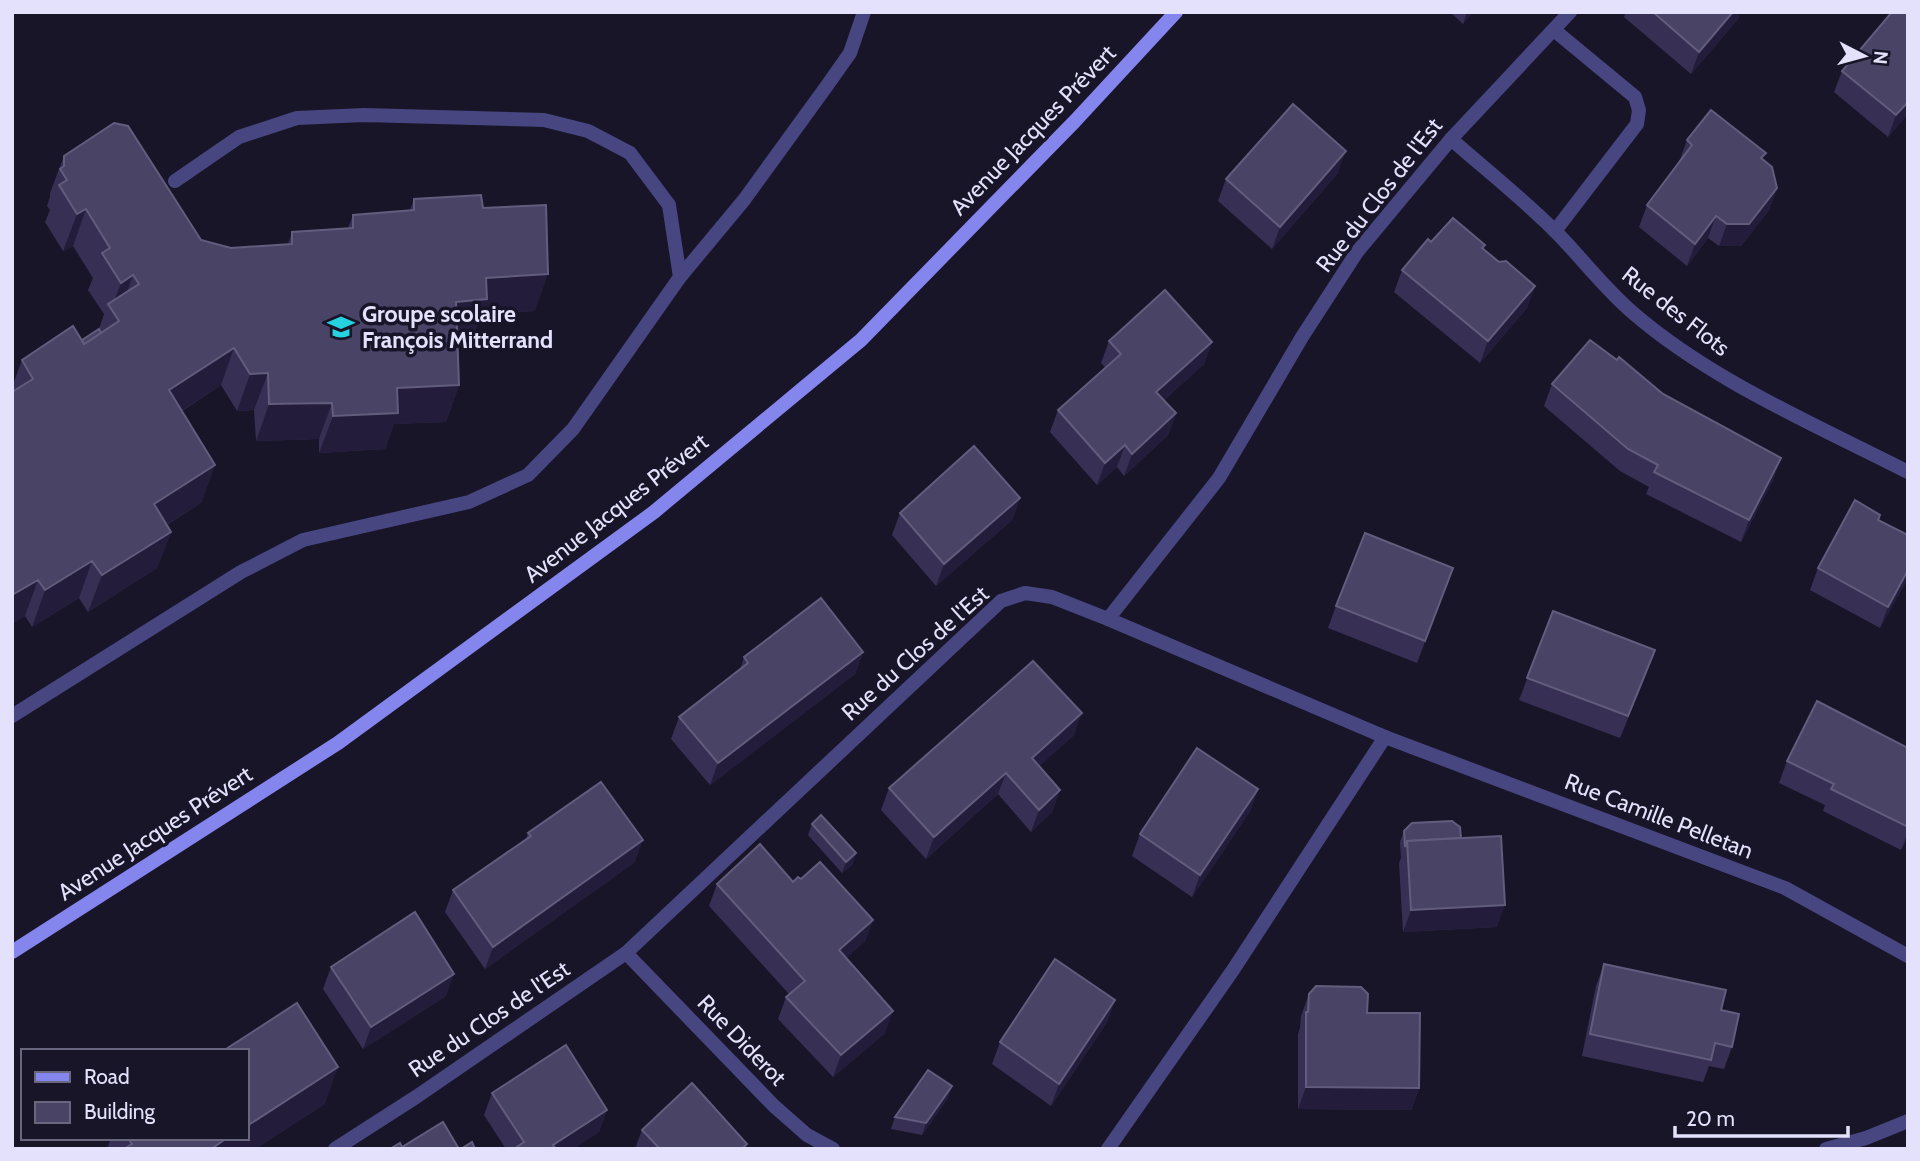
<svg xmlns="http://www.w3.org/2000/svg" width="1920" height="1161" font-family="Cabin,sans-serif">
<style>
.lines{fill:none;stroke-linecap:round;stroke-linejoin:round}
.service{stroke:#474681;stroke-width:14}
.minor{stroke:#474681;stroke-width:14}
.secondary{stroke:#8585ee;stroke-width:14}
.wall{fill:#373054}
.shaded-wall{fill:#231d3b}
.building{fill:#494366;stroke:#625c7d;stroke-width:2}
.labels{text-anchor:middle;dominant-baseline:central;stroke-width:7;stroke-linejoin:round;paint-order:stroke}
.street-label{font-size:23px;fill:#e3e1fb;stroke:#181529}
.poi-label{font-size:23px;font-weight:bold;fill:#e3e1fb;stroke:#181529;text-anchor:start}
</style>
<rect width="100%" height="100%" fill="#181529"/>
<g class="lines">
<!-- service -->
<g class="service">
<polyline points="175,181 239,137 297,118 364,115 544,120 588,131 630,153 669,205 680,277"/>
<polyline points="12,716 241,572 303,540 469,502 528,475 573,429 680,277 744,200 826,87 850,53 864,12"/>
</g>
<!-- minor -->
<g class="minor">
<polyline points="1554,30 1635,97 1639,110 1637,124 1555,231"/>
<path d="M1451 139C1485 169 1522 198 1555 231 1581 257 1603 287 1632 312 1710 380 1816 425 1908 472"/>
<polyline points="1108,619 1385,737"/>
<polyline points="626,953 774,1106 807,1135 833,1149"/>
<polyline points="335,1149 416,1097 626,953 1001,601 1025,593 1052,597 1108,619 1219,478 1302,337 1357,252 1451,139 1570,12"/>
<polyline points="1108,1149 1233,970 1385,737 1785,888 1908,956"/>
<polyline points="1826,1149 1866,1138 1908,1121"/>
</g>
<!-- secondary -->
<polyline class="secondary" points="12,952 338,743 654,512 861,340 1075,121 1176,12"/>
</g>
<!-- wall -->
<g class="wall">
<polygon points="1450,12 1473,12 1463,24"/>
<polygon points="1626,12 1740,12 1738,19 1691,74 1624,17"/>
<polygon points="1842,71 1908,114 1888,137 1834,92"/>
<polygon points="1687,140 1764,160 1777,188 1769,210 1741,246 1719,246 1708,238 1687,266 1639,227 1647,205 1679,162"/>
<polygon points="64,156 201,240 231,248 288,244 292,232 348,228 353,215 410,210 414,199 483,208 535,311 481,314 473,336 458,337 459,385 446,422 394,424 385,449 319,453 319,439 256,441 254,410 237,411 221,385 182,411 202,502 167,525 171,532 157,568 88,612 79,598 32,627 25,616 12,624 12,387 22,360 82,340 99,329 104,314 88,290 93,278 73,246 63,251 45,222 50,210 47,206 50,197 50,193"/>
<polygon points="1338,173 1272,249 1218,201 1226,179"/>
<polygon points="1431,242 1485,245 1483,249 1499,262 1535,286 1527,308 1480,363 1394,292 1402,270"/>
<polygon points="1109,341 1212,342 1204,364 1164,400 1176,413 1168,435 1124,476 1117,467 1097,485 1050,432 1058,410 1106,368 1101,363"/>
<polygon points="1552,384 1663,394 1781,458 1773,480 1741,542 1646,494 1649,487 1620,471 1544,406"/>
<polygon points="1020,498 1012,520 936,586 892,535 900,513"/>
<polygon points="1880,515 1878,520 1908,578 1880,628 1810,590 1818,568"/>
<polygon points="1453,568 1417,663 1328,628 1336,606"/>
<polygon points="1553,611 1647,672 1620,738 1519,700"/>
<polygon points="863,652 855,674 710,785 671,739 679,717 740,670 744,657"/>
<polygon points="1074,735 1039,766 1060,790 1052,812 1031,832 998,794 926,859 881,810 889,788"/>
<polygon points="1908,748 1908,837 1901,850 1823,811 1825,805 1779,783 1787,761"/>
<polygon points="1258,789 1250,811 1192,897 1132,856 1140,834"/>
<polygon points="812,824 856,853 852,865 842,873 808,835"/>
<polygon points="1404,831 1461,838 1497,927 1403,932 1399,863 1401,858 1400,842"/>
<polygon points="528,833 635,862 485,969 445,912 453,890 526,839"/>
<polygon points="801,879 873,920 865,941 846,958 885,1033 833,1077 778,1019 786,997 789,994 709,906 717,884 793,882"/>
<polygon points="1604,964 1721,1010 1732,1047 1724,1069 1709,1066 1703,1082 1582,1056 1596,986"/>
<polygon points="331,967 446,996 363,1049 323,989"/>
<polygon points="1309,994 1367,1013 1419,1088 1411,1110 1298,1109 1298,1034 1300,1028 1301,1016"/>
<polygon points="1115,1000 1107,1022 1051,1106 992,1064 1000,1042"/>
<polygon points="492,1093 607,1110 599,1132 573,1149 506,1149 484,1115"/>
<polygon points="948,1098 922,1135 891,1129 895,1117"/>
<polygon points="325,1104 255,1149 107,1149 111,1138 247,1138"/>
<polygon points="642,1130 747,1144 745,1149 635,1149"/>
</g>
<!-- shaded-wall -->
<g class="shaded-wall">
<polygon points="1467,12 1473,12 1463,24"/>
<polygon points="1733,12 1740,12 1738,19 1691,74 1699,52"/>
<polygon points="1908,102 1908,114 1888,137 1896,115"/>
<polygon points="1346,151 1338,173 1272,249 1280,227"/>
<polygon points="1777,188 1769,210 1741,246 1719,246 1727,224"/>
<polygon points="86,209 73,246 63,251 77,214"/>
<polygon points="1716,216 1708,238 1687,266 1695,244"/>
<polygon points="548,274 535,311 481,314 473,336 443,338 456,302 486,278"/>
<polygon points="133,275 120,312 111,309 121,283"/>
<polygon points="1535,286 1527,308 1480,363 1488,341"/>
<polygon points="1212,342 1204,364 1148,414 1156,392"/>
<polygon points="234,348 221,385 156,427 169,390"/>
<polygon points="268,373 254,410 237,411 250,374"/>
<polygon points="459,385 446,422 394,424 385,449 319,453 333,416 397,388"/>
<polygon points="332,403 319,439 256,441 269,404"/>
<polygon points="1176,413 1168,435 1124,476 1132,454"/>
<polygon points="1125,445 1117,467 1097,485 1105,463"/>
<polygon points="1781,458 1773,480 1741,542 1749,520"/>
<polygon points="215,465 202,502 141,541 154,504"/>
<polygon points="1020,498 1012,520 936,586 944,564"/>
<polygon points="171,532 157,568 88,612 102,575"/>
<polygon points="92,561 79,598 32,627 45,590"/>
<polygon points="1908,570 1908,578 1880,628 1888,607"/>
<polygon points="38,580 25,616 12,624 12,595"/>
<polygon points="863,652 855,674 710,785 718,763"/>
<polygon points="1082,713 1074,735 1024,780 1032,758"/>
<polygon points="1006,773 998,794 926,859 934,837"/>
<polygon points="1258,789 1250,811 1192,897 1200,875"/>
<polygon points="1060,790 1052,812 1031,832 1039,810"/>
<polygon points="1908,832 1908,837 1901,850"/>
<polygon points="643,840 635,862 485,969 493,947"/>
<polygon points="856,853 852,865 842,873 846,862"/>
<polygon points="1505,905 1497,927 1403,932 1411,910"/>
<polygon points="873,920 865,941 831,972 839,950"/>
<polygon points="454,974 446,996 363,1049 371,1027"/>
<polygon points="1115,1000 1107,1022 1051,1106 1059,1084"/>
<polygon points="893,1011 885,1033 833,1077 841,1055"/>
<polygon points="338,1067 325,1104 255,1149 211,1149 227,1138 247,1138 247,1126"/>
<polygon points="952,1086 948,1098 922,1135 926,1123"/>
<polygon points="1306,1087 1419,1088 1411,1110 1298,1109"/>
<polygon points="607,1110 599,1132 573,1149 552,1149 553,1145"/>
</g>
<!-- building -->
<g class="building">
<polygon points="1653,12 1733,12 1699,52"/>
<polygon points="1892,12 1908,12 1908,102 1896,115 1842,71"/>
<polygon points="1293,104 1346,151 1280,227 1226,179"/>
<polygon points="1711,110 1766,153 1761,158 1772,167 1777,188 1749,224 1727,224 1716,216 1695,244 1647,205 1692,145 1687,140"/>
<polygon points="114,123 128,126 201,240 231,248 292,244 292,232 353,228 353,215 414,210 414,199 481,195 483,208 546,205 548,274 486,278 487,299 456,302 459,385 397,388 398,413 333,416 332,403 269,404 268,373 250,374 234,348 169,390 215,465 154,504 171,532 102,575 92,561 45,590 38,580 12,595 12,392 33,379 22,360 73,326 84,344 119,321 108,304 139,284 133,275 121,283 102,253 110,248 86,209 77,214 59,185 67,180 60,169 64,166 64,156"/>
<polygon points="1453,218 1485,245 1482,248 1499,262 1506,261 1535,286 1488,341 1402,270 1428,239 1431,242"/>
<polygon points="1165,290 1212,342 1156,392 1176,413 1132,454 1125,445 1105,463 1058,410 1121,354 1109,341"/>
<polygon points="99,329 101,333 84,344 82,340"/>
<polygon points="1590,340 1617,360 1619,357 1663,394 1781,458 1749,520 1654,472 1658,465 1628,449 1552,384"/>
<polygon points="974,446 1020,498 944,564 900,513"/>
<polygon points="1855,500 1880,515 1878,520 1908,535 1908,570 1888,607 1818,568"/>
<polygon points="1365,533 1453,568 1425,641 1336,606"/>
<polygon points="821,598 863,652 718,763 679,717 748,663 744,657"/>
<polygon points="1553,611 1655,650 1628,716 1527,678"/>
<polygon points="1033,661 1082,713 1032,758 1060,790 1039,810 1006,773 934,837 889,788"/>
<polygon points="1817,701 1908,748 1908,827 1831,789 1834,784 1787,761"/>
<polygon points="1197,748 1258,789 1200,875 1140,834"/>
<polygon points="601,782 643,840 493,947 453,890 531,836 528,833"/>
<polygon points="821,815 856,853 846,862 812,824"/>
<polygon points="1452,821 1460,827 1461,838 1407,841 1405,847 1404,831 1412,823"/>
<polygon points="1501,836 1505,905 1411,910 1407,841"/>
<polygon points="760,844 793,882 798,877 801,879 820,862 873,920 839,950 893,1011 841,1055 786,997 805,981 717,884"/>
<polygon points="415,912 454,974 371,1027 331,967"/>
<polygon points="1055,959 1115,1000 1059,1084 1000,1042"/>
<polygon points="1604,964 1726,990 1721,1010 1739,1014 1732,1047 1715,1043 1711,1060 1590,1034"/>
<polygon points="1316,986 1361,987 1368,994 1367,1013 1420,1013 1419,1088 1306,1087 1306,1012 1308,1012 1309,994"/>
<polygon points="297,1003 338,1067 247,1126 247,1051 223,1051"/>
<polygon points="566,1045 607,1110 553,1145 556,1149 514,1149 524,1142 492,1093"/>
<polygon points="928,1070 952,1086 926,1123 895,1117"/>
<polygon points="692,1083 747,1144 742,1149 660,1149 642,1130"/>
<polygon points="443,1122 459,1149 390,1149 400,1143 402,1147"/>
<polygon points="128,1138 227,1138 211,1149 124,1149 132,1144"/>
<polygon points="472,1142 475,1149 461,1149"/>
</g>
<!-- icons -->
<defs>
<symbol id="school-bare" viewBox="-9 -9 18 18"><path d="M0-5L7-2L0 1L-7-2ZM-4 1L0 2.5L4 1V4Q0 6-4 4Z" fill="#27d2e0" stroke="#181529" stroke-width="2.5" paint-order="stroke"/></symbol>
</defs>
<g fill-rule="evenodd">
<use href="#school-bare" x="322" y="308" width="38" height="38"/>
</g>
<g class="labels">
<!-- street labels -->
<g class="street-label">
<text transform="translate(1033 130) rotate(-46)">Avenue Jacques Prévert</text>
<text transform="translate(1379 195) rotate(-52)">Rue du Clos de l'Est</text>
<text transform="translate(1676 311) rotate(38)">Rue des Flots</text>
<text transform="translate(616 508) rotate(-38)">Avenue Jacques Prévert</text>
<text transform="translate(915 653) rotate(-42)">Rue du Clos de l'Est</text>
<text transform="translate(1659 816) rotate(21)">Rue Camille Pelletan</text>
<text transform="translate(155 833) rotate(-33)">Avenue Jacques Prévert</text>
<text transform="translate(489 1019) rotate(-34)">Rue du Clos de l'Est</text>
<text transform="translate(742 1040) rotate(46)">Rue Diderot</text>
</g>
<!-- poi labels -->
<g class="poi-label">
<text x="362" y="314">Groupe scolaire<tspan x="362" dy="26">François Mitterrand</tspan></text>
</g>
</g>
<!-- border -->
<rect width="1920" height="1161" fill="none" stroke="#e3e1fb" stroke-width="28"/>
<!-- legend -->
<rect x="21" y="1049" width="228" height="91" fill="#181529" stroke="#69677d" stroke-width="2"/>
<rect x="35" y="1072" width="35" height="10" fill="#8585ee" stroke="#69677d" stroke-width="2"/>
<text x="84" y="1084" font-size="21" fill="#e3e1fb">Road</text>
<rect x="35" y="1102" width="35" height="21" fill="#494366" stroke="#69677d" stroke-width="2"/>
<text x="84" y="1119" font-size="21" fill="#e3e1fb">Building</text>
<!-- north arrow -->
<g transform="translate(1864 56) rotate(96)" stroke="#181529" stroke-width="5" paint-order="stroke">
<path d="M0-5L12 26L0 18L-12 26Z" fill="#e3e1fb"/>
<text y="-10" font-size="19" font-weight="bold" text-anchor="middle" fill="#e3e1fb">N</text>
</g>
<!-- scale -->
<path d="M1675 1126v10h173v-10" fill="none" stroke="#e3e1fb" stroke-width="3.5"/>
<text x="1686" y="1126" font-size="21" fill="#e3e1fb" stroke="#181529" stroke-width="5" paint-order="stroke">20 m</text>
</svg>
